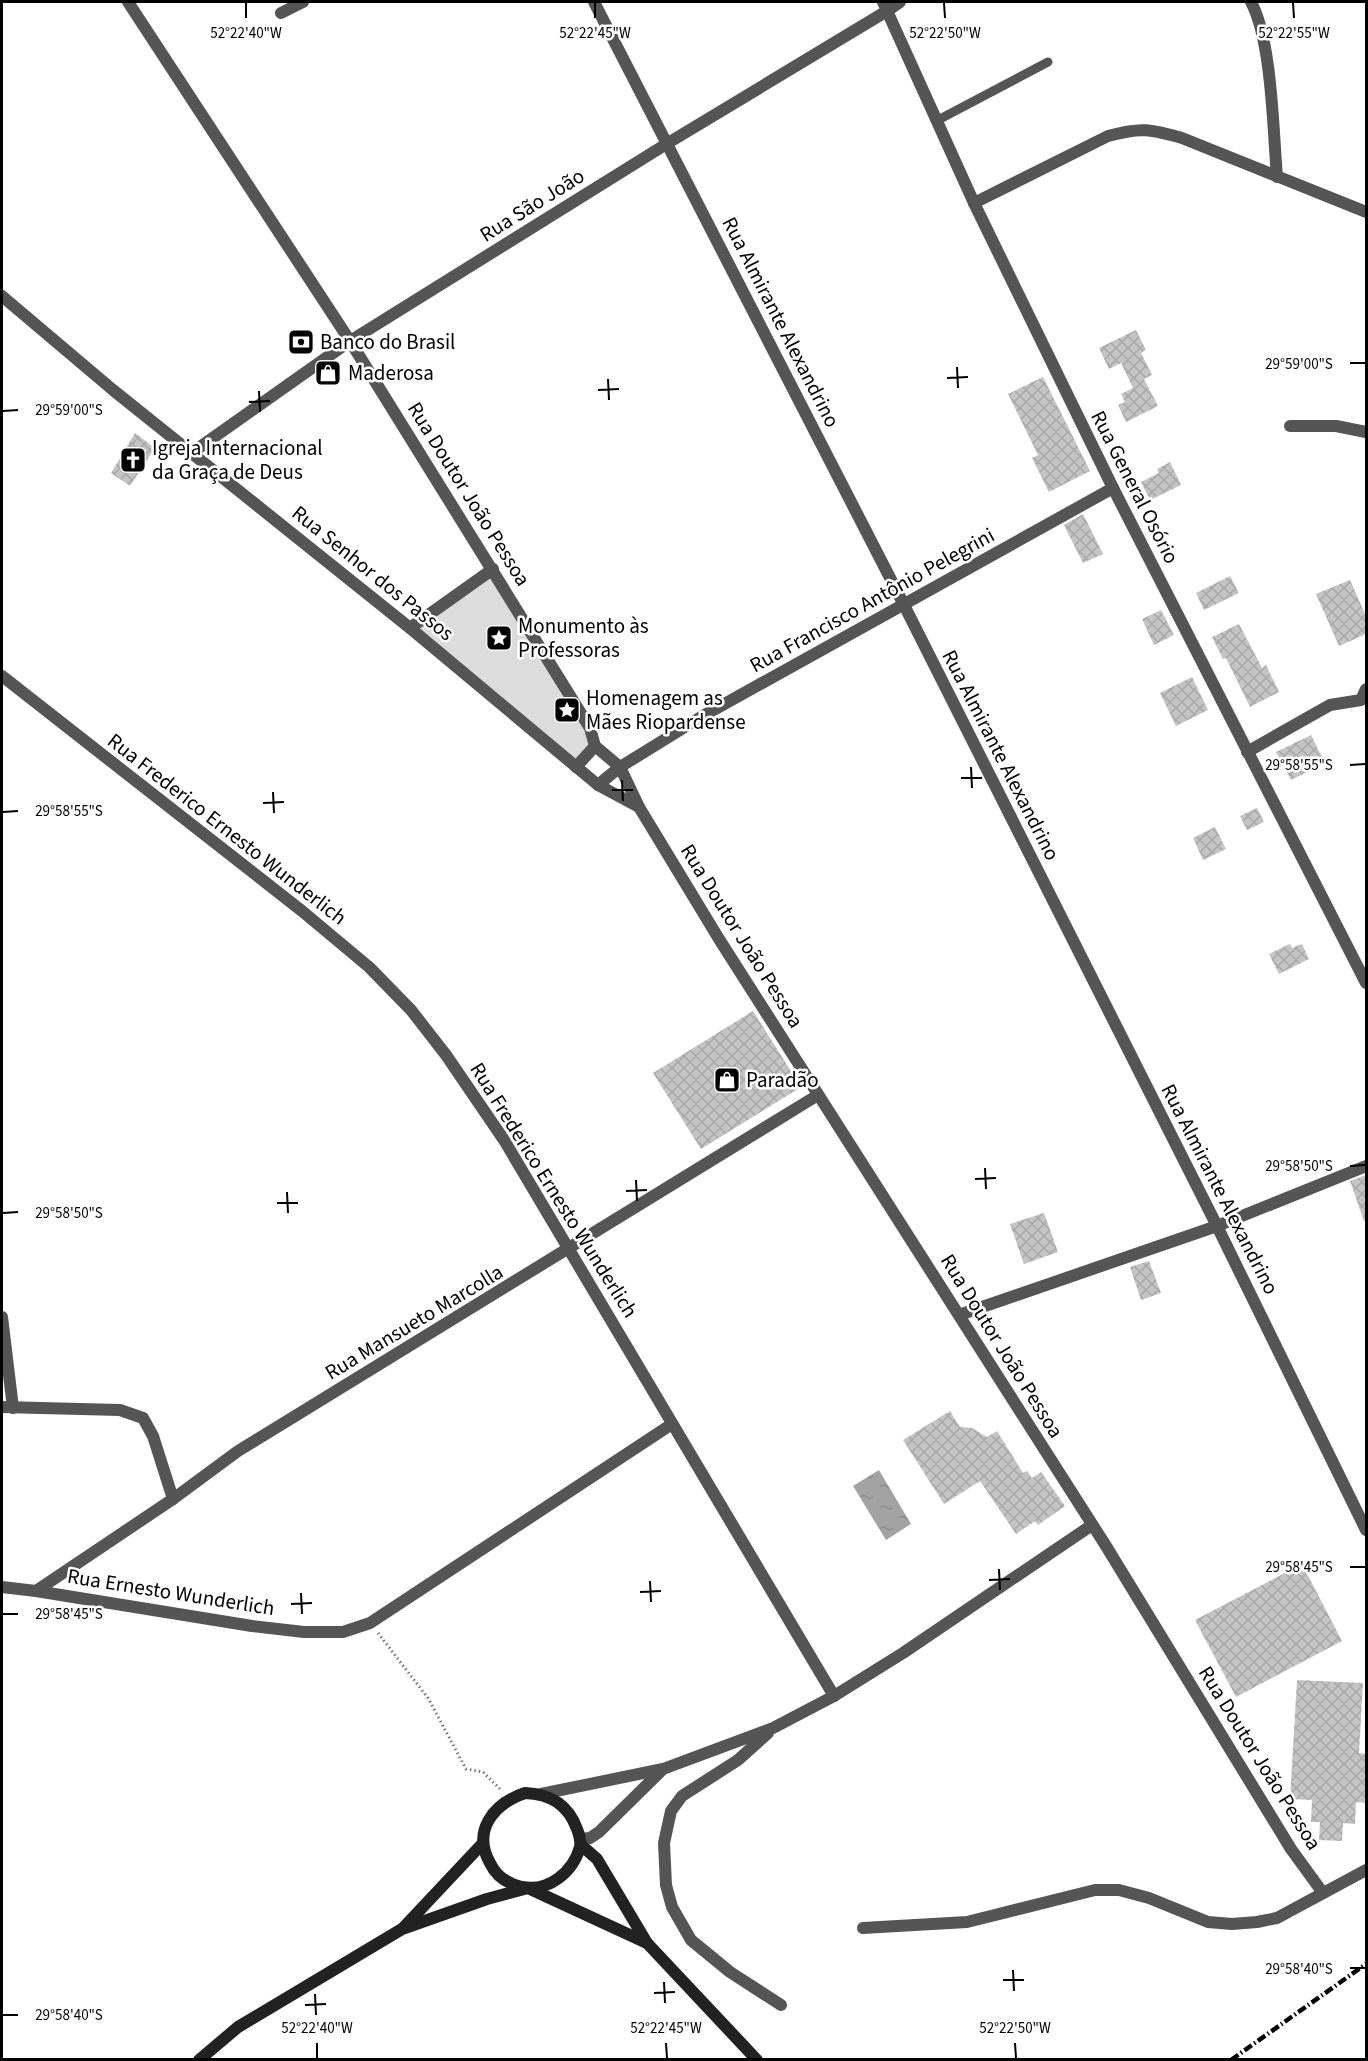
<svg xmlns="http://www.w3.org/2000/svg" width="1368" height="2061" font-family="'Source Sans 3',sans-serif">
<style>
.green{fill:#dcdcdc}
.water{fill:url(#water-ripples)}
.building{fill:url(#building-cross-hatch)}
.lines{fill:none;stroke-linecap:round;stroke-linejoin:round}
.path{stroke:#777;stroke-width:3;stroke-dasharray:1.5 3;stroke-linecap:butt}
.service{stroke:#555;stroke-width:9}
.minor{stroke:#555;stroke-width:12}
.tertiary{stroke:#555;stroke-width:12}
.secondary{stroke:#222;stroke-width:12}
.rail{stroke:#000;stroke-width:4.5;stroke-dasharray:9 3 1.5 3;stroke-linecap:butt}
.ticks{fill:none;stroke:#000;stroke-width:2}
.labels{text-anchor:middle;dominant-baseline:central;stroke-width:5;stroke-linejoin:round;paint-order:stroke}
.street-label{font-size:21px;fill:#000;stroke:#fff}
.poi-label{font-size:21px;fill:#000;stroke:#fff;text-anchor:start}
.ticks-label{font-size:15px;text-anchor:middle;fill:#000;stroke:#fff;stroke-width:5;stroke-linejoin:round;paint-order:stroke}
</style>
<defs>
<pattern id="water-ripples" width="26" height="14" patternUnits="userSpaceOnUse" patternTransform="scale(1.5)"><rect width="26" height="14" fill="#a3a3a3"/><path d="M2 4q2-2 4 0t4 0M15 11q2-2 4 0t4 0" fill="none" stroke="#8b8b8b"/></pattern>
<pattern id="building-cross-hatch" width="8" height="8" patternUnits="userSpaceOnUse" patternTransform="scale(1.5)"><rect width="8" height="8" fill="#c4c4c4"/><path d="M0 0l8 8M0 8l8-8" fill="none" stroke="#a7a7a7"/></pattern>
</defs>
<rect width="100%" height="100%" fill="#fff"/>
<!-- green -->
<polygon class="green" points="493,571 594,746 576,766 412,628"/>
<!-- water -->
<polygon class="water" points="879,1470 911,1524 886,1540 853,1486"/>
<!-- building -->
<g class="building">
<polygon points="1136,330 1146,350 1141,353 1152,375 1144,379 1158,406 1126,422 1118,405 1125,402 1121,394 1133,388 1121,363 1109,369 1099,348"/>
<polygon points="1043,377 1090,471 1049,492 1032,458 1038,455 1008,394"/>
<polygon points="135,433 155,448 130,486 111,473"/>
<polygon points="1170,462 1181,485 1150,500 1141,482 1159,473 1157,469"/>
<polygon points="1083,514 1103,554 1083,563 1064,525"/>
<polygon points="1230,576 1239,593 1204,610 1196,593"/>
<polygon points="1350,580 1366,616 1366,634 1339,646 1316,594"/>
<polygon points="1161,610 1174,635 1154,645 1142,619"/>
<polygon points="1239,624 1262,668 1266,665 1279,692 1250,707 1226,658 1223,659 1212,637"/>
<polygon points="1192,677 1208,710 1176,726 1160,693"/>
<polygon points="1311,735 1325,763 1291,780 1276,752"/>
<polygon points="1257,808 1264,822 1247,830 1240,816"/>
<polygon points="1215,827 1226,849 1203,860 1193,838"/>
<polygon points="1290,944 1292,948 1302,944 1309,959 1279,974 1269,954"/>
<polygon points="753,1011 801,1087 701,1149 653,1073"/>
<polygon points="1366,1175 1366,1221 1364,1221 1350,1181"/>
<polygon points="1044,1213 1058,1252 1024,1264 1010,1224"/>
<polygon points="1149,1261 1161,1293 1141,1300 1130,1267"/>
<polygon points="950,1411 960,1427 972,1428 987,1437 997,1431 1023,1473 1027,1471 1032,1478 1041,1472 1065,1506 1038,1525 1035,1521 1016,1534 980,1481 944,1504 903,1440"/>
<polygon points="1302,1564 1342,1641 1236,1697 1195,1620"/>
<polygon points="1297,1680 1363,1683 1359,1753 1366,1754 1366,1803 1356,1802 1355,1824 1343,1823 1342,1841 1319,1840 1320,1822 1311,1822 1312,1800 1290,1799"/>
</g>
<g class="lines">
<!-- path -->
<polyline class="path" points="378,1633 428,1698 466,1769 483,1772 500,1789"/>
<!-- service -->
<polyline class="service" points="938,120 1048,62"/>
<!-- minor -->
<g class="minor">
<polyline points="128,2 350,341 590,728 595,746 620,767 639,807 719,939 1106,1546 1291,1849 1323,1893"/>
<polyline points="594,2 904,605 1217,1226 1366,1530"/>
<path d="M1251 2C1272 41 1273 130 1277 177"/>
<polyline points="281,13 303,2"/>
<path d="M974 203 1108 136C1140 127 1151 129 1182 138L1366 212"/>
<polyline points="2,296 113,390 410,628 598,785 639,807"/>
<polyline points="1290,426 1336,426 1366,432"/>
<polyline points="193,452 350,341 668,143 887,11 900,2"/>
<polyline points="410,628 493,569"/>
<polyline points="2,676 302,911 369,967 411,1010 446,1055 504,1140 834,1696"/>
<polyline points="1247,752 1330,705 1361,700 1366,689"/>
<polyline points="576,767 595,746"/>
<polyline points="598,785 620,767 701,717 1113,488"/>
<polyline points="959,1315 1217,1226 1366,1166"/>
<polyline points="2,1317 13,1408"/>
<polyline points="2,1407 120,1410 143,1418 153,1436 173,1499"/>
<polyline points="2,1587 36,1591 252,1626 304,1632 343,1632 370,1623 672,1424"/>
<polyline points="36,1591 173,1499 238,1451 818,1095"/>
<polyline points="768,1733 738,1760 682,1796 671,1811 664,1843 666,1885 672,1907 691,1940 730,1972 781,2005"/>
<polyline points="541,1794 663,1769 773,1728 834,1696 903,1653 1092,1525"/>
<polyline points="580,1839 590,1838 599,1832 662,1770"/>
<polyline points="863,1928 967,1922 1095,1890 1119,1890 1149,1898 1208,1922 1232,1924 1257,1922 1277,1918 1366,1870"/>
</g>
<!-- tertiary -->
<polyline class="tertiary" points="883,2 974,203 1113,488 1366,983"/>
<!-- secondary -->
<g class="secondary">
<path d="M525 1793C550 1794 568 1804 577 1829 579 1834 581 1841 580 1847 573 1872 549 1892 522 1887 508 1884 496 1876 490 1863 472 1831 493 1804 525 1793Z"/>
<polyline points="581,1845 597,1859 647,1943 757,2060"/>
<polyline points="404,1927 483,1843"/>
<polyline points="199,2060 238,2027 402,1929 487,1899 528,1888 647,1943"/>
</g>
<!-- rail -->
<polyline class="rail" points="1231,2060 1366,1964"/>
</g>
<!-- ticks -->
<path class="ticks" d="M246 3V18M595 3V18M944 3 945 18M1293 3 1294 18M1350 363H1365M957 367 958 388M947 378 968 377M608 379 609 400M598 390 619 389M259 391 260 412M249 402 270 401M3 411 18 410M1350 765 1365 764M971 767 972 788M961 778H982M622 780 623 801M612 790H633M273 792 274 813M263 803 284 802M3 812 18 811M1350 1166 1365 1165M985 1168 986 1189M975 1179 996 1178M636 1180 637 1201M626 1191 647 1190M287 1192 288 1213M277 1203H298M3 1213 18 1212M1350 1567H1365M999 1569 1000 1590M989 1580 1010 1579M650 1581 651 1602M640 1592 661 1591M301 1593 302 1614M291 1604 312 1603M3 1614H18M1350 1968H1365M1013 1970 1014 1991M1003 1980H1024M664 1982 665 2003M654 1993 675 1992M315 1994 316 2015M305 2005 326 2004M3 2015H18M317 2043V2058M666 2043 667 2058M1015 2043 1016 2058"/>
<!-- icons -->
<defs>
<symbol id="bank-square" viewBox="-11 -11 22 22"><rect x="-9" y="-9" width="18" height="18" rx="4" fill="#000" stroke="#fff"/><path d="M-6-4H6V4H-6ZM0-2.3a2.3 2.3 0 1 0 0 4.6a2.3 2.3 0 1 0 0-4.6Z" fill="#fff"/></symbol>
<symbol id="shop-square" viewBox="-11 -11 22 22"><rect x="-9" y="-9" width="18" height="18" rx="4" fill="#000" stroke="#fff"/><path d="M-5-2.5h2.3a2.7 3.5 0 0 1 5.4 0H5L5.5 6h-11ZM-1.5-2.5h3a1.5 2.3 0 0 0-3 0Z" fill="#fff"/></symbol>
<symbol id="church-square" viewBox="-11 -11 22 22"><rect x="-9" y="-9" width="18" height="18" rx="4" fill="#000" stroke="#fff"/><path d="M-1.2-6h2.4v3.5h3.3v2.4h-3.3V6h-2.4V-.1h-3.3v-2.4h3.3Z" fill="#fff"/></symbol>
<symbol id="sight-square" viewBox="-11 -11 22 22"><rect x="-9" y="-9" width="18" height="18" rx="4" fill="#000" stroke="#fff"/><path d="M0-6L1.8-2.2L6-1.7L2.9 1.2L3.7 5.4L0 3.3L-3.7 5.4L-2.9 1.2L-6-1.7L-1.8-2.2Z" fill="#fff"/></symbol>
</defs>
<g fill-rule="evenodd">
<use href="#bank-square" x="286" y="327" width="30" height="30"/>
<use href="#shop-square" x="313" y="358" width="30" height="30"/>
<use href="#church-square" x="118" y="445" width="30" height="30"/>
<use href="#sight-square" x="484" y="623" width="30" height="30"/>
<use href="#sight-square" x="552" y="695" width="30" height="30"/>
<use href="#shop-square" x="712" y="1065" width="30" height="30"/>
</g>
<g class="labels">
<!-- street labels -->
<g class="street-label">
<text transform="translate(532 205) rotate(-32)">Rua São João</text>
<text transform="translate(781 322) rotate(63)">Rua Almirante Alexandrino</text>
<text transform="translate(1135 487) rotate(63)">Rua General Osório</text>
<text transform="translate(469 494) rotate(58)">Rua Doutor João Pessoa</text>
<text transform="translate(373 573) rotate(39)">Rua Senhor dos Passos</text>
<text transform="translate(872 600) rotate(-29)">Rua Francisco Antônio Pelegrini</text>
<text transform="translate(1001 755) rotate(63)">Rua Almirante Alexandrino</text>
<text transform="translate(227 829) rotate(38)">Rua Frederico Ernesto Wunderlich</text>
<text transform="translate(742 936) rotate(58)">Rua Doutor João Pessoa</text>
<text transform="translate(1220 1189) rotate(63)">Rua Almirante Alexandrino</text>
<text transform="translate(554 1190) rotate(58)">Rua Frederico Ernesto Wunderlich</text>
<text transform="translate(414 1322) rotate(-31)">Rua Mansueto Marcolla</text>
<text transform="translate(1002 1346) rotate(58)">Rua Doutor João Pessoa</text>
<text transform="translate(171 1592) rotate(9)">Rua Ernesto Wunderlich</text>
<text transform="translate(1260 1758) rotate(58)">Rua Doutor João Pessoa</text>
</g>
<!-- poi labels -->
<g class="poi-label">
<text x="320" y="342">Banco do Brasil</text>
<text x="348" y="373">Maderosa</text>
<text x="152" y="448">Igreja Internacional<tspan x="152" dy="24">da Graça de Deus</tspan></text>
<text x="518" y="626">Monumento às<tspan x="518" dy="24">Professoras</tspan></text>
<text x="586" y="698">Homenagem as<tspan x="586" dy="24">Mães Riopardense</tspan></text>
<text x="746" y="1080">Paradão</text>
</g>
</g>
<g class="ticks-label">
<text x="246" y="38">52°22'40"W</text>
<text x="595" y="38">52°22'45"W</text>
<text x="945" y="38">52°22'50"W</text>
<text x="1294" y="38">52°22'55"W</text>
<text x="1299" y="369">29°59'00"S</text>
<text x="69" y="415">29°59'00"S</text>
<text x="1299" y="770">29°58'55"S</text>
<text x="69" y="816">29°58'55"S</text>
<text x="1299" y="1171">29°58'50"S</text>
<text x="69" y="1218">29°58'50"S</text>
<text x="1299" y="1572">29°58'45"S</text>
<text x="69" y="1619">29°58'45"S</text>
<text x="1299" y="1974">29°58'40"S</text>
<text x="69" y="2020">29°58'40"S</text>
<text x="317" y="2033">52°22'40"W</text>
<text x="666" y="2033">52°22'45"W</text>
<text x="1015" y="2033">52°22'50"W</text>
</g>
<!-- border -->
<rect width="1368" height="2061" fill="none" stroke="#000000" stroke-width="6"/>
</svg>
